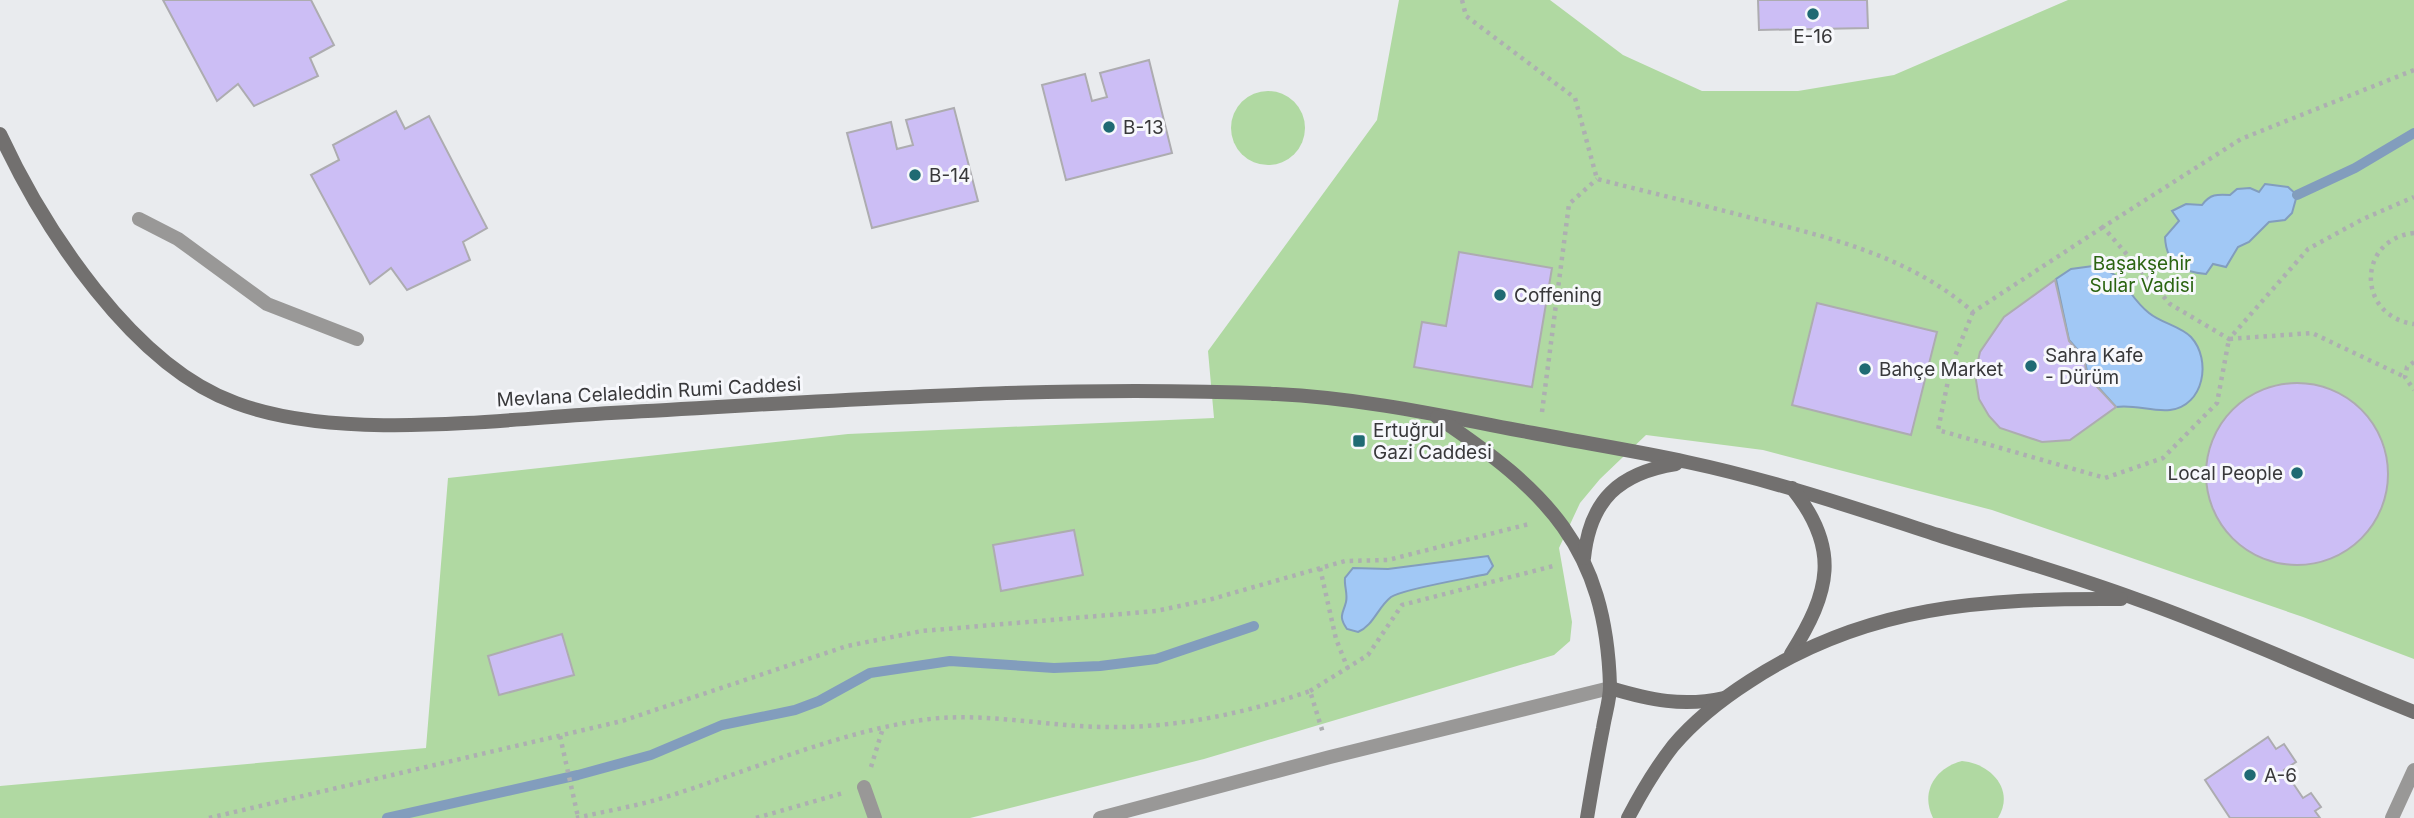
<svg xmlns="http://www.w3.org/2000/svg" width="2414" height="818" font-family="Inter,sans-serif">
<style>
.green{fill:#b0d9a2}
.water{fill:#a1c8f5;stroke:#829dbd;stroke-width:2}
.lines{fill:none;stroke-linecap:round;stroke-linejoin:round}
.stream{stroke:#829dbd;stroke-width:10}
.building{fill:#ccbef5;stroke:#adacb0;stroke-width:2}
.path{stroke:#adafb1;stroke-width:4.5;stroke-dasharray:3.5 5;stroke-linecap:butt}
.lane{stroke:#999897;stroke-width:14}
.street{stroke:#999897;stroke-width:14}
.secondary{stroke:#72706f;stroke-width:14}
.poi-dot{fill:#1f6a73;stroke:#f7f8fc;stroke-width:2.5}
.labels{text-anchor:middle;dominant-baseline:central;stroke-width:6;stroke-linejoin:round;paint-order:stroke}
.poi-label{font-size:19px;fill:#38383a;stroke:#f7f8fc;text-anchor:start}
.park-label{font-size:19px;fill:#2b6411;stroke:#f7f8fc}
.street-label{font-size:19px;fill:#38383a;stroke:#f7f8fc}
</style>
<rect width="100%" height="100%" fill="#e9ebee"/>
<!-- green -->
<g class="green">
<polygon points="1399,0 1550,0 1623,55 1702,91 1798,91 1894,75 2068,0 2414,0 2414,659 2303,617 1992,510 1763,450 1646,435 1600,479 1580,503 1559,548 1572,622 1570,641 1554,655 1204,759 970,818 0,818 0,786 426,748 448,478 848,434 1214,418 1208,351 1377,120"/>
<circle cx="1268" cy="128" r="37"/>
<path d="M1962 761C1989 763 2016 789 1998 818H1933C1920 792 1935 768 1962 761Z"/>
</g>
<!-- water -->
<g class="water">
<path d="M2265 184 2288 187 2297 195 2292 213 2285 220 2269 222 2249 242 2238 247 2226 267 2213 264 2206 274C2181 272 2166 263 2165 237L2179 221 2172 211 2186 204 2202 205C2210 194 2217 194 2230 195L2237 189 2250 188 2259 192Z"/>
<path d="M2093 266C2127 273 2125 294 2149 313 2161 323 2180 326 2191 337 2212 360 2204 406 2170 410 2152 412 2134 404 2116 407L2088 376 2084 357 2069 340 2056 279 2071 269Z"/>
<path d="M1488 556 1493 566 1487 574C1470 578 1402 589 1391 597 1378 607 1373 626 1358 632L1347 629C1338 616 1343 614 1346 602 1348 594 1344 586 1345 578L1353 568 1388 569Z"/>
</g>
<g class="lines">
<!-- stream -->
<g class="stream">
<polyline points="2297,195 2355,168 2414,133"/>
<polyline points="387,818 578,775 651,755 722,725 795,710 819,701 870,673 950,661 1054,668 1100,666 1156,659 1254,626"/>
</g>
</g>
<!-- building -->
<g class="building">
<polygon points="163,0 311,0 334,45 310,58 318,76 254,106 238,84 217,101"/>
<polygon points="1758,0 1867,0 1868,28 1759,30"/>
<polygon points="1149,60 1172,153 1066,180 1042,85 1085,74 1092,101 1107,97 1100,73"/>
<polygon points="954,108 978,201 872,228 847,133 891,122 897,149 913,145 906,120"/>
<polygon points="396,111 405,129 429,116 487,228 463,242 470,260 407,290 391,268 370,284 311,175 339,160 333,145"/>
<polygon points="1459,252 1552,268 1532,387 1414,367 1422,322 1446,326"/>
<polygon points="2055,280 2069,341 2084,358 2087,376 2116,407 2070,440 2042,442 2000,428 1989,416 1979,399 1975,374 1980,352 2004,317"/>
<polygon points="1817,303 1937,332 1911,435 1792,405"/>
<circle cx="2297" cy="474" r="91"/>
<polygon points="1074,530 1083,575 1001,591 993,545"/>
<polygon points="562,634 574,675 499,695 488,656"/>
<polygon points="2268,737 2276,749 2284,744 2296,762 2284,770 2303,798 2311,793 2321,807 2315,811 2320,818 2230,818 2205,780"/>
</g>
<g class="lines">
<!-- path -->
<g class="path">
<path d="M1462 0 1466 16 1575 98 1597 179C1648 192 1698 204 1748 217 1828 237 1910 256 1973 312L2103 227"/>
<polyline points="2414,70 2241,139 2103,227 2170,304 2229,339 2308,249 2363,219 2414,197"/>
<path d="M2414 233C2357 239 2356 316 2414 324"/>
<polyline points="1973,312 1951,366 1938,430 2105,478 2163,458 2217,403 2229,339 2312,333 2405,377"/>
<polyline points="2414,362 2407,367 2405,377 2414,390"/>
<polyline points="1542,412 1569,204 1597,179"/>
<polyline points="1320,568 1336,639 1348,669"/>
<polyline points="1310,691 1368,655 1402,605 1557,565"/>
<polyline points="560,736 578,817"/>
<polyline points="871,767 883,728"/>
<polyline points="209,818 622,721 847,646 922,631 1156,611 1212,599 1345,561 1388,560 1529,524"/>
<path d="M576 818C606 811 638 806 669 796 752 770 836 733 922 720 983 711 1047 727 1108 727 1177 728 1246 713 1310 691L1323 733"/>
<polyline points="756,818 843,793"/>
</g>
<!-- lane -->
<g class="lane">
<polyline points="139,219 178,239 267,304 357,339"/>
<polyline points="2392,818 2414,770"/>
</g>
<!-- street -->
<g class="street">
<polyline points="864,787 875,818"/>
<polyline points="1100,818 1330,757 1610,688"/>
</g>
<!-- secondary -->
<g class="secondary">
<path d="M0 134C44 229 133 366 236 403 340 442 500 419 611 413 832 401 1055 384 1276 394 1363 398 1448 417 1533 433 1585 443 1636 451 1687 462 1772 480 1855 508 1938 535 2004 556 2071 575 2136 599 2230 632 2321 675 2414 712"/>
<path d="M1437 417C1547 491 1606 547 1610 686 1610 700 1605 715 1603 728 1597 758 1592 788 1587 818"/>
<path d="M1584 558C1590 500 1619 473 1676 464"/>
<path d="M1791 654C1830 592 1841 549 1792 488"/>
<path d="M1610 688C1650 700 1683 707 1724 698"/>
<path d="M1628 818C1641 793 1655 769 1673 746 1694 721 1722 699 1750 681 1866 605 1985 598 2121 599"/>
</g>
</g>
<!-- markers -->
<g class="poi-dot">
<circle cx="1813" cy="14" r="7"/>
<circle cx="1109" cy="127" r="7"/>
<circle cx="915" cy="175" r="7"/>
<circle cx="1500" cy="295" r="7"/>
<circle cx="2031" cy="366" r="7"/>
<circle cx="1865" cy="369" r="7"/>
<rect x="1352" y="434" width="14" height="14" rx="3.5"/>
<circle cx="2297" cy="473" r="7"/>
<circle cx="2250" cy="775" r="7"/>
</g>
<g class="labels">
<!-- poi labels -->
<g class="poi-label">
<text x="1813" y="36" text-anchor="middle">E-16</text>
<text x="1123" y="127">B-13</text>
<text x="929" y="175">B-14</text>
<text x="1514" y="295">Coffening</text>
<text x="2045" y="355">Sahra Kafe<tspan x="2045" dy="22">- Dürüm</tspan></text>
<text x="1879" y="369">Bahçe Market</text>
<text x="1373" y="430">Ertuğrul<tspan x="1373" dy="22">Gazi Caddesi</tspan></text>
<text x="2283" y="473" text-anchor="end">Local People</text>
<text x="2264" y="775">A-6</text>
</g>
<!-- park labels -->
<g class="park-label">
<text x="2142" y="263">Başakşehir<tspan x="2142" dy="22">Sular Vadisi</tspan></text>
</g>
<!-- street labels -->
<g class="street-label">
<text transform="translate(649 392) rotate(-3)">Mevlana Celaleddin Rumi Caddesi</text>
</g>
</g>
</svg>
